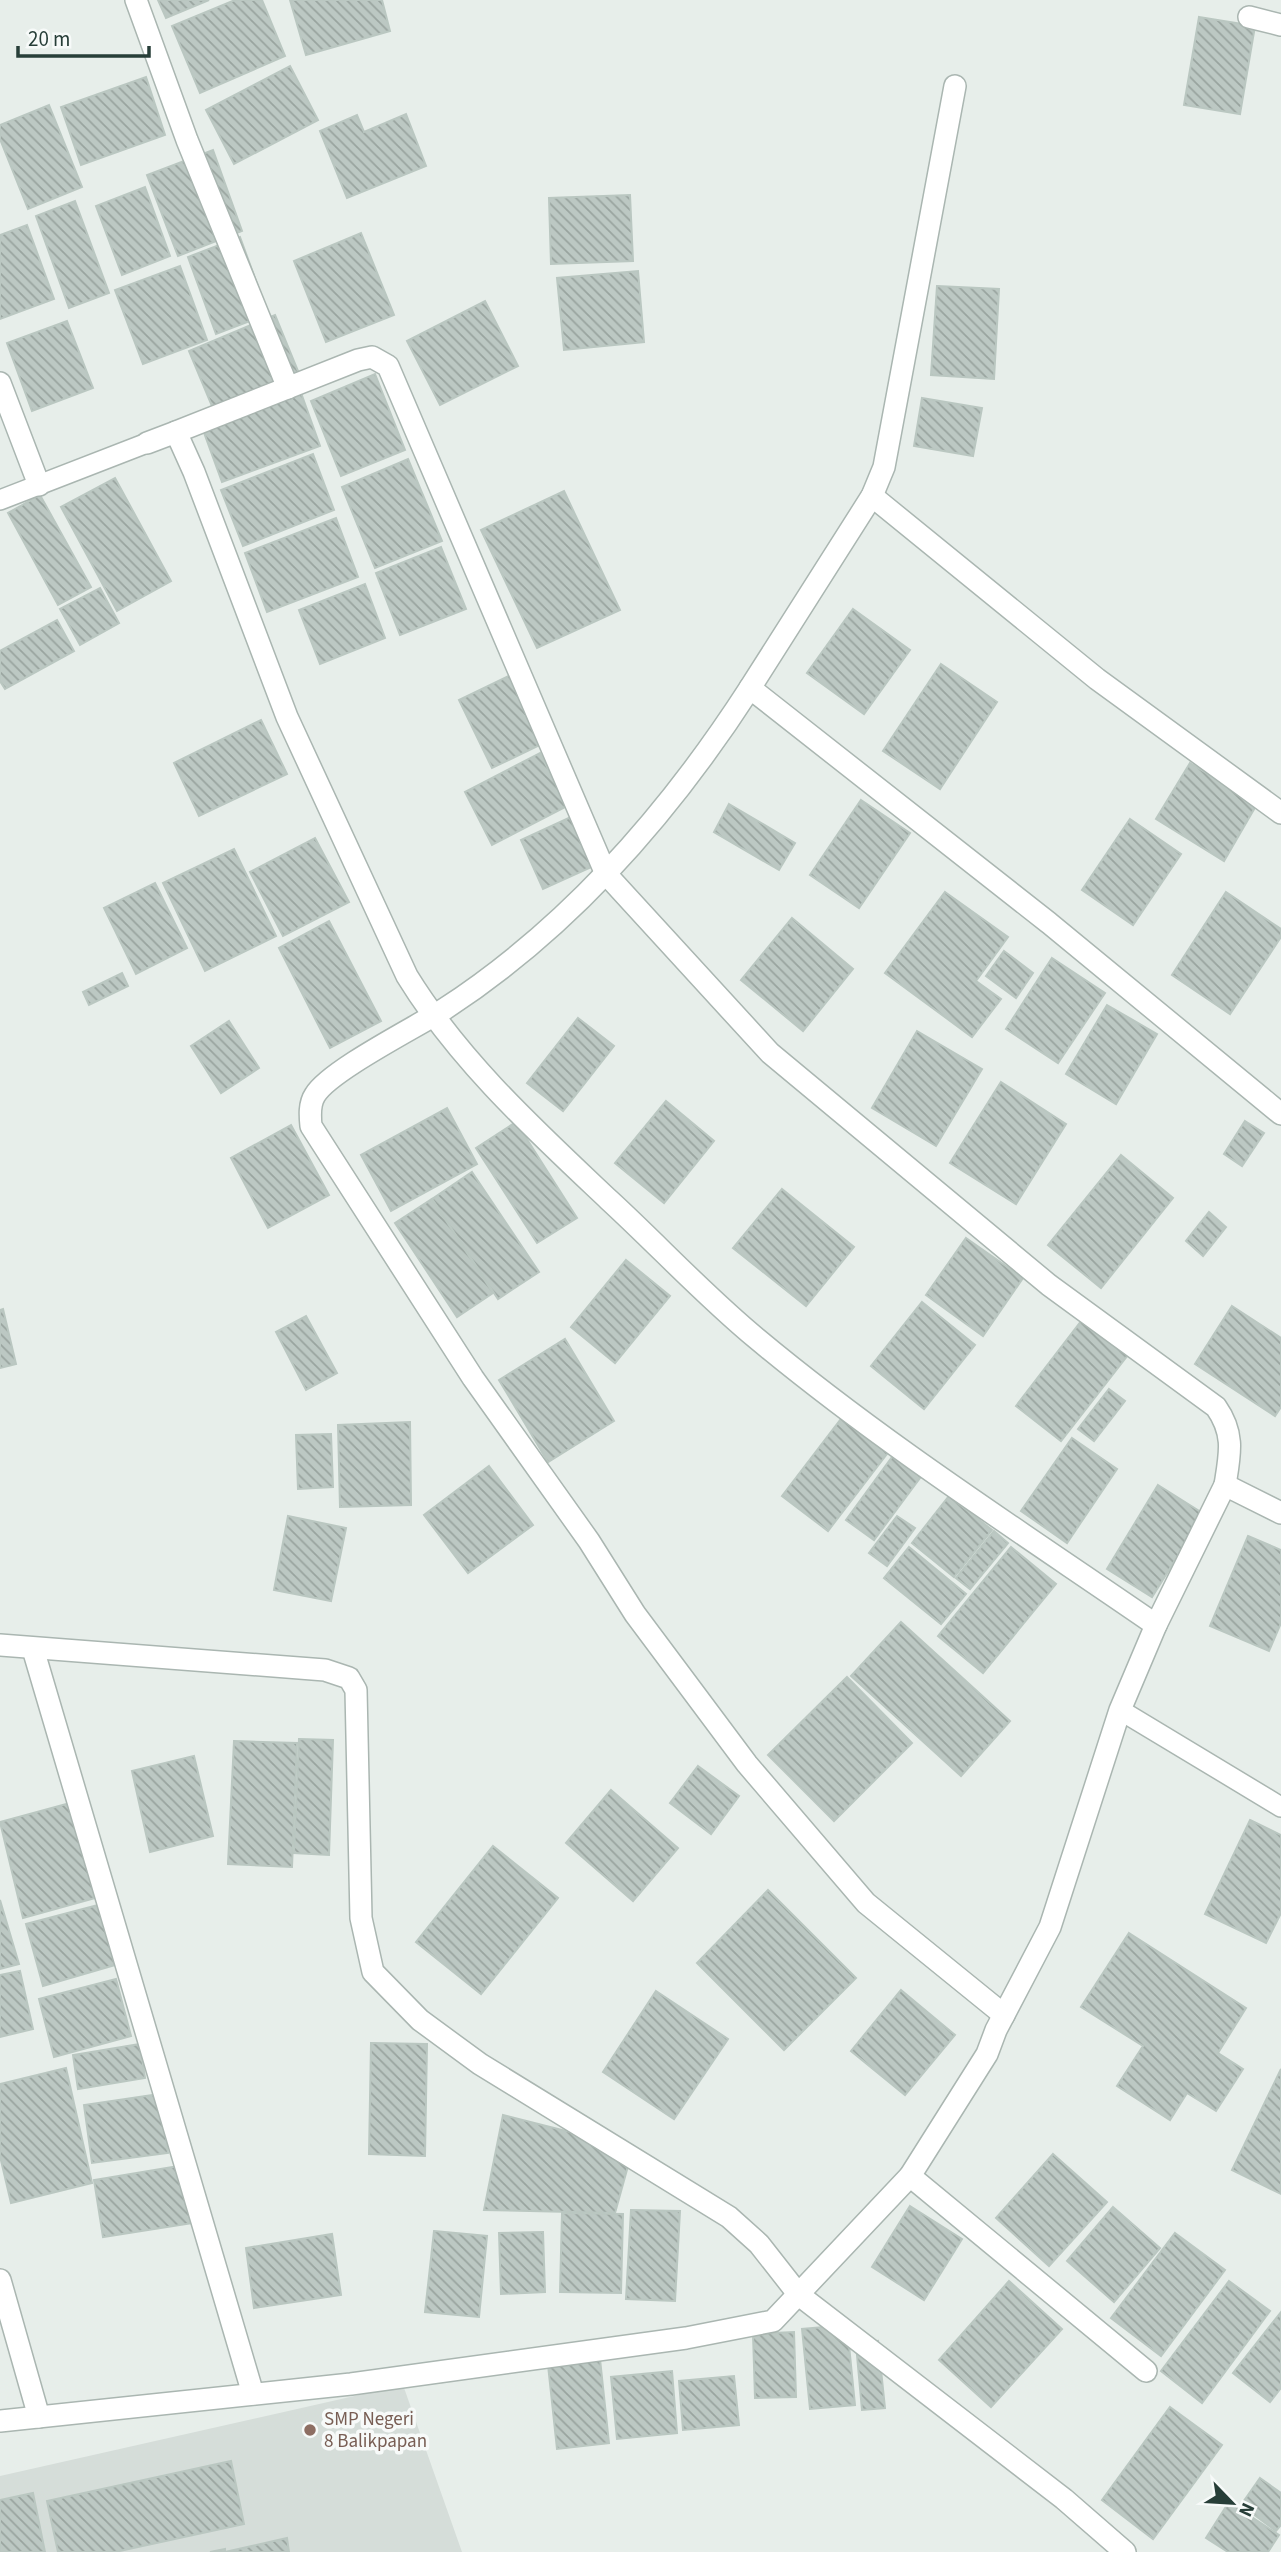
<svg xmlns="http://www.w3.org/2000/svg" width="1281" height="2552" font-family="'Source Sans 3',sans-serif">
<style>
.built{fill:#d5ddd9}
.building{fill:url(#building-back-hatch);stroke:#bac7c1;stroke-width:2}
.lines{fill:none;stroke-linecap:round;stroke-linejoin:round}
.lane-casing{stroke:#aab6b1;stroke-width:22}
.street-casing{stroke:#aab6b1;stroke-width:24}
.lane{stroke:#fff;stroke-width:19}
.street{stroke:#fff;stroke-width:21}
.education-dot{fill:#8d6e63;stroke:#f7faf9;stroke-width:2.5}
.labels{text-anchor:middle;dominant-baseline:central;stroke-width:7;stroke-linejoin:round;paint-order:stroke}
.education-label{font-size:19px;fill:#785e54;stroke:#f7faf9;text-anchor:start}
</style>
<defs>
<pattern id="building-back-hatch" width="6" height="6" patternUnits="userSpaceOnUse" patternTransform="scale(1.75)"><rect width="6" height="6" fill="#bcc8c3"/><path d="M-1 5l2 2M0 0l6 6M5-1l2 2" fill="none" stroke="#99a49f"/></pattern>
</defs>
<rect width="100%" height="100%" fill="#e7eeea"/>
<!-- built -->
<polygon class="built" points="403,2385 462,2552 0,2552 0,2476"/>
<!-- building -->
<g class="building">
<polygon points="158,0 209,0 166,18"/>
<polygon points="235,0 262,0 285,56 200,93 172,26"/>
<polygon points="290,0 382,0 390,31 306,55"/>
<polygon points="1199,17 1255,26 1240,114 1184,105"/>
<polygon points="290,66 318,120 234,164 206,110"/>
<polygon points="146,77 165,135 81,165 61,107"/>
<polygon points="49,105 82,187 28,209 0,139 0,125"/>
<polygon points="406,114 426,166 347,198 320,131 357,115 364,132"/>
<polygon points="213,150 242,231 178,256 147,175"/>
<polygon points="145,187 170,256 122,275 96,206"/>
<polygon points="630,195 633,261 551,264 549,198"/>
<polygon points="75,201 109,293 69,308 36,216"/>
<polygon points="27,225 54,299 0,319 0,235"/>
<polygon points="361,233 394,315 326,342 294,261"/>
<polygon points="240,237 268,314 216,334 188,257"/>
<polygon points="180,266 207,340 143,364 115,290"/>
<polygon points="638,271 644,342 564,350 557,278"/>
<polygon points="937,286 999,289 994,379 931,375"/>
<polygon points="485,301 518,366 440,405 407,341"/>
<polygon points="275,315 300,376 214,411 189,351"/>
<polygon points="67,321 93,388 32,411 7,343"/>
<polygon points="375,374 405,450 341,476 311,401"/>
<polygon points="300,390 320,446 222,482 202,427"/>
<polygon points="922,398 982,408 973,456 914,446"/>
<polygon points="313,454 334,510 243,546 221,490"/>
<polygon points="408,459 442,541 375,568 342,487"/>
<polygon points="115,478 171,581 117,611 61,507"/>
<polygon points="564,491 620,610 537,648 481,530"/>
<polygon points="40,495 91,587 58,605 8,513"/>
<polygon points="336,518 358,577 267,612 245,553"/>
<polygon points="441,547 466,609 400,635 376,573"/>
<polygon points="365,584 385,638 320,664 299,610"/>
<polygon points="100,588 119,623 80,645 60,609"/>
<polygon points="853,609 910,650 864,714 807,673"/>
<polygon points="57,620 74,651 5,689 0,681 0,651"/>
<polygon points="941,664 997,702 940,789 883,751"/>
<polygon points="515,673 548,741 492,768 459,700"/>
<polygon points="261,720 287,774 199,816 174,763"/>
<polygon points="540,753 567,806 492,845 465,792"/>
<polygon points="1190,763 1257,804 1224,861 1156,819"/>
<polygon points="861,800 910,833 859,908 810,875"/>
<polygon points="729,804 795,843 779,870 714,832"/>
<polygon points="575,815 598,864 543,889 521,840"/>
<polygon points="1130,819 1181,854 1133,925 1082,890"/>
<polygon points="315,838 349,902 283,936 250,872"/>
<polygon points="234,849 276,936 205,971 163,883"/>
<polygon points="155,883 187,948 136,974 104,908"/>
<polygon points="945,892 1008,937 976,981 1001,999 972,1037 885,973"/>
<polygon points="1226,892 1281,929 1281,937 1230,1014 1172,975"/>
<polygon points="792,918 853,969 803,1031 741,980"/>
<polygon points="329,921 381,1021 330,1048 279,948"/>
<polygon points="1004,951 1033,973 1016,998 986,976"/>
<polygon points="1052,958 1105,993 1058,1063 1006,1029"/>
<polygon points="122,973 128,986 89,1005 83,992"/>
<polygon points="1107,1005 1157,1034 1116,1104 1066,1074"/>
<polygon points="578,1018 614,1046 563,1111 527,1083"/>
<polygon points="229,1021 259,1068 221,1093 191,1046"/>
<polygon points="917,1031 982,1069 936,1146 872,1108"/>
<polygon points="1001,1082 1066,1124 1016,1204 950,1163"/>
<polygon points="666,1101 714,1141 664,1203 615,1163"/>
<polygon points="447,1108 477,1164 391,1211 361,1155"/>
<polygon points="1245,1121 1264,1133 1242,1166 1224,1154"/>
<polygon points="516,1122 577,1218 537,1243 476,1148"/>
<polygon points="291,1125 329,1195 268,1228 231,1158"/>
<polygon points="1121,1155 1173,1198 1101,1288 1048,1245"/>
<polygon points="472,1172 539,1272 498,1299 432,1199"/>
<polygon points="782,1189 854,1247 806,1306 733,1248"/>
<polygon points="432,1199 493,1293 457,1317 395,1223"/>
<polygon points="1209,1212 1226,1227 1203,1256 1186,1241"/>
<polygon points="966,1238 1023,1278 983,1336 926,1295"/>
<polygon points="626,1260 670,1296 615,1363 571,1327"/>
<polygon points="922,1302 975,1345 924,1409 871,1366"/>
<polygon points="1232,1306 1281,1338 1281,1407 1275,1416 1195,1364"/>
<polygon points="3,1309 16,1364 0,1368 0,1310"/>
<polygon points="306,1316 337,1373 306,1390 276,1332"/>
<polygon points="1082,1320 1128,1355 1061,1441 1016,1406"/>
<polygon points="565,1339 614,1421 548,1462 499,1380"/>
<polygon points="1109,1389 1125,1401 1094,1441 1078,1429"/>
<polygon points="844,1415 890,1450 828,1531 782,1496"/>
<polygon points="410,1422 411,1505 340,1507 338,1425"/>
<polygon points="331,1434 333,1487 298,1489 296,1435"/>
<polygon points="1072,1438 1117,1469 1067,1543 1021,1511"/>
<polygon points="895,1453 923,1474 874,1540 846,1520"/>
<polygon points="489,1466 533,1525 468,1573 424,1515"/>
<polygon points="1158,1485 1204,1514 1152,1597 1107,1569"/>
<polygon points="949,1496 992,1530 954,1577 912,1543"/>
<polygon points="288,1516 346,1528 331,1601 274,1590"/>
<polygon points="897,1516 915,1528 887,1566 869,1553"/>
<polygon points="994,1531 1008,1543 970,1589 956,1578"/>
<polygon points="1248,1536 1281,1550 1281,1623 1269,1651 1210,1626"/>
<polygon points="909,1547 966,1594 941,1624 884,1578"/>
<polygon points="1011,1547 1056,1584 983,1673 938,1636"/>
<polygon points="901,1622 1010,1721 961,1776 851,1676"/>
<polygon points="847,1677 912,1743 834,1821 768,1755"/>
<polygon points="299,1739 333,1740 329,1855 294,1853"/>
<polygon points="234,1741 297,1743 292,1867 228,1864"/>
<polygon points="194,1756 213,1836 150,1852 132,1771"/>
<polygon points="698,1766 739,1796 711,1834 670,1803"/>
<polygon points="611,1790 678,1848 633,1901 566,1843"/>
<polygon points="70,1803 95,1898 23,1918 0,1822"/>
<polygon points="1250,1820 1281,1835 1281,1913 1266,1943 1205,1914"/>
<polygon points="493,1846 558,1898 481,1994 416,1942"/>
<polygon points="768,1890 856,1978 784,2050 697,1963"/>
<polygon points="0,1900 19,1964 0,1969"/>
<polygon points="98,1905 115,1965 43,1986 26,1924"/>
<polygon points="1129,1933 1246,2008 1218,2053 1243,2069 1216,2111 1187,2093 1170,2120 1117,2086 1143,2046 1081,2007"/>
<polygon points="20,1971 33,2029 0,2037 0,1975"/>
<polygon points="116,1979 131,2036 54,2057 39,1999"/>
<polygon points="901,1990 955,2035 905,2095 851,2051"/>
<polygon points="656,1991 728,2039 674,2119 603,2072"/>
<polygon points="371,2043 427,2044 425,2156 369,2154"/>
<polygon points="140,2044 145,2078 78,2089 73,2055"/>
<polygon points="66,2068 92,2183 11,2203 0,2156 0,2084"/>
<polygon points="1281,2069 1281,2194 1232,2170"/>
<polygon points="160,2094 168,2153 92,2163 84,2105"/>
<polygon points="503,2115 633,2148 615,2213 484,2210"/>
<polygon points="1053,2154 1107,2202 1049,2266 996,2218"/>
<polygon points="185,2165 193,2223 103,2237 94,2180"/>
<polygon points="910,2206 962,2239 924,2300 872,2267"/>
<polygon points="1113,2207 1160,2248 1114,2302 1067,2261"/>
<polygon points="631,2210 680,2211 675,2301 626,2299"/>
<polygon points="562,2213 623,2214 621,2293 560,2292"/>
<polygon points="434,2231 487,2236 479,2317 425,2312"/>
<polygon points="543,2232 545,2292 501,2294 499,2233"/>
<polygon points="1175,2233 1225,2270 1161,2356 1111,2318"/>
<polygon points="332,2234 341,2295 254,2308 246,2248"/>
<polygon points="1009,2281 1062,2329 991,2407 939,2360"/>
<polygon points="1229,2281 1270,2311 1202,2403 1161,2371"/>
<polygon points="1281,2312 1281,2388 1270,2402 1233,2373"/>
<polygon points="847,2325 855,2405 810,2409 802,2329"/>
<polygon points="794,2332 796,2397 755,2398 753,2334"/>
<polygon points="878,2341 885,2408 862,2410 856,2344"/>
<polygon points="600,2359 609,2443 557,2449 548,2365"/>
<polygon points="672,2371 677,2433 617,2439 611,2377"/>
<polygon points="734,2376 739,2425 683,2430 679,2381"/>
<polygon points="1170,2407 1222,2445 1153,2539 1102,2500"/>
<polygon points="231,2461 244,2524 115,2552 58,2552 47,2501"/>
<polygon points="1260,2478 1281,2493 1281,2525 1276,2531 1241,2505"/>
<polygon points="33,2493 45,2552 0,2552 0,2500"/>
<polygon points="1229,2502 1279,2535 1268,2552 1228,2552 1206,2538"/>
<polygon points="287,2538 289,2552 210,2552 225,2549 225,2552"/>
</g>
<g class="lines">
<defs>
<g id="lane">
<polyline points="0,500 147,443"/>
<polyline points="1120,1710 1281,1807"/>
</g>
<g id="street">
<polyline points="136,0 187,140 288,388"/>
<polyline points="1249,17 1281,25"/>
<polyline points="0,383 39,485"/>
<path d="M176 432 358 360 372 357 388 366 606 874 770 1053 1049 1285 1216 1407C1235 1434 1230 1454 1225 1485"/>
<path d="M147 443 176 432 194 472 287 717 407 976C460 1062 536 1131 609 1200 658 1245 704 1295 756 1338 882 1443 1021 1532 1156 1625"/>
<polyline points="872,496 1097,679 1281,813"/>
<polyline points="750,688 872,496 884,467 955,86"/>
<polyline points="0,1645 325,1670 349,1678 356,1690 361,1918 373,1972 420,2020 480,2064 729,2217 759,2244 799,2295 1064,2499 1125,2552"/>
<polyline points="33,1649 253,2394"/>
<path d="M1004 2015 866 1903 747 1764 635 1614 589 1541 473 1378 311 1126C310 1116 309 1104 315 1095 329 1071 416 1027 443 1010 568 929 670 812 750 688L1049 923 1281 1114"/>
<polyline points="910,2176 1146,2371"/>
<polyline points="0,2280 39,2417"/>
<polyline points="0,2421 351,2384 686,2338 773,2321 910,2176 987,2054 996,2030 1050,1927 1120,1710 1156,1625 1225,1485 1281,1513"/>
</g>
</defs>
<!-- lane casing -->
<use href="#lane" class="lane-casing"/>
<!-- street casing -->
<use href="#street" class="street-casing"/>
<!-- lane -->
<use href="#lane" class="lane"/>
<!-- street -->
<use href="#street" class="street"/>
</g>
<!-- markers -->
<circle class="education-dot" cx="310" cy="2430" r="7"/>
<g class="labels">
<!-- education labels -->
<g class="education-label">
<text x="324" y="2419">SMP Negeri<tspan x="324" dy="22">8 Balikpapan</tspan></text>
</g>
</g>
<!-- north arrow -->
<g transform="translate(1232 2503) rotate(115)" stroke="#f7faf9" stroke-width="5" paint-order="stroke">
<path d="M0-5L12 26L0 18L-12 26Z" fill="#273e38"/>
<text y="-10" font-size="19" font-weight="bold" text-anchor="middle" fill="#273e38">N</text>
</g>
<!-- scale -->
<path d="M18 46v10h131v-10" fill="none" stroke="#273e38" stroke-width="3.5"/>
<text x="28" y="46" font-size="21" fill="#273e38" stroke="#f7faf9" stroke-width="5" paint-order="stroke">20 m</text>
</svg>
